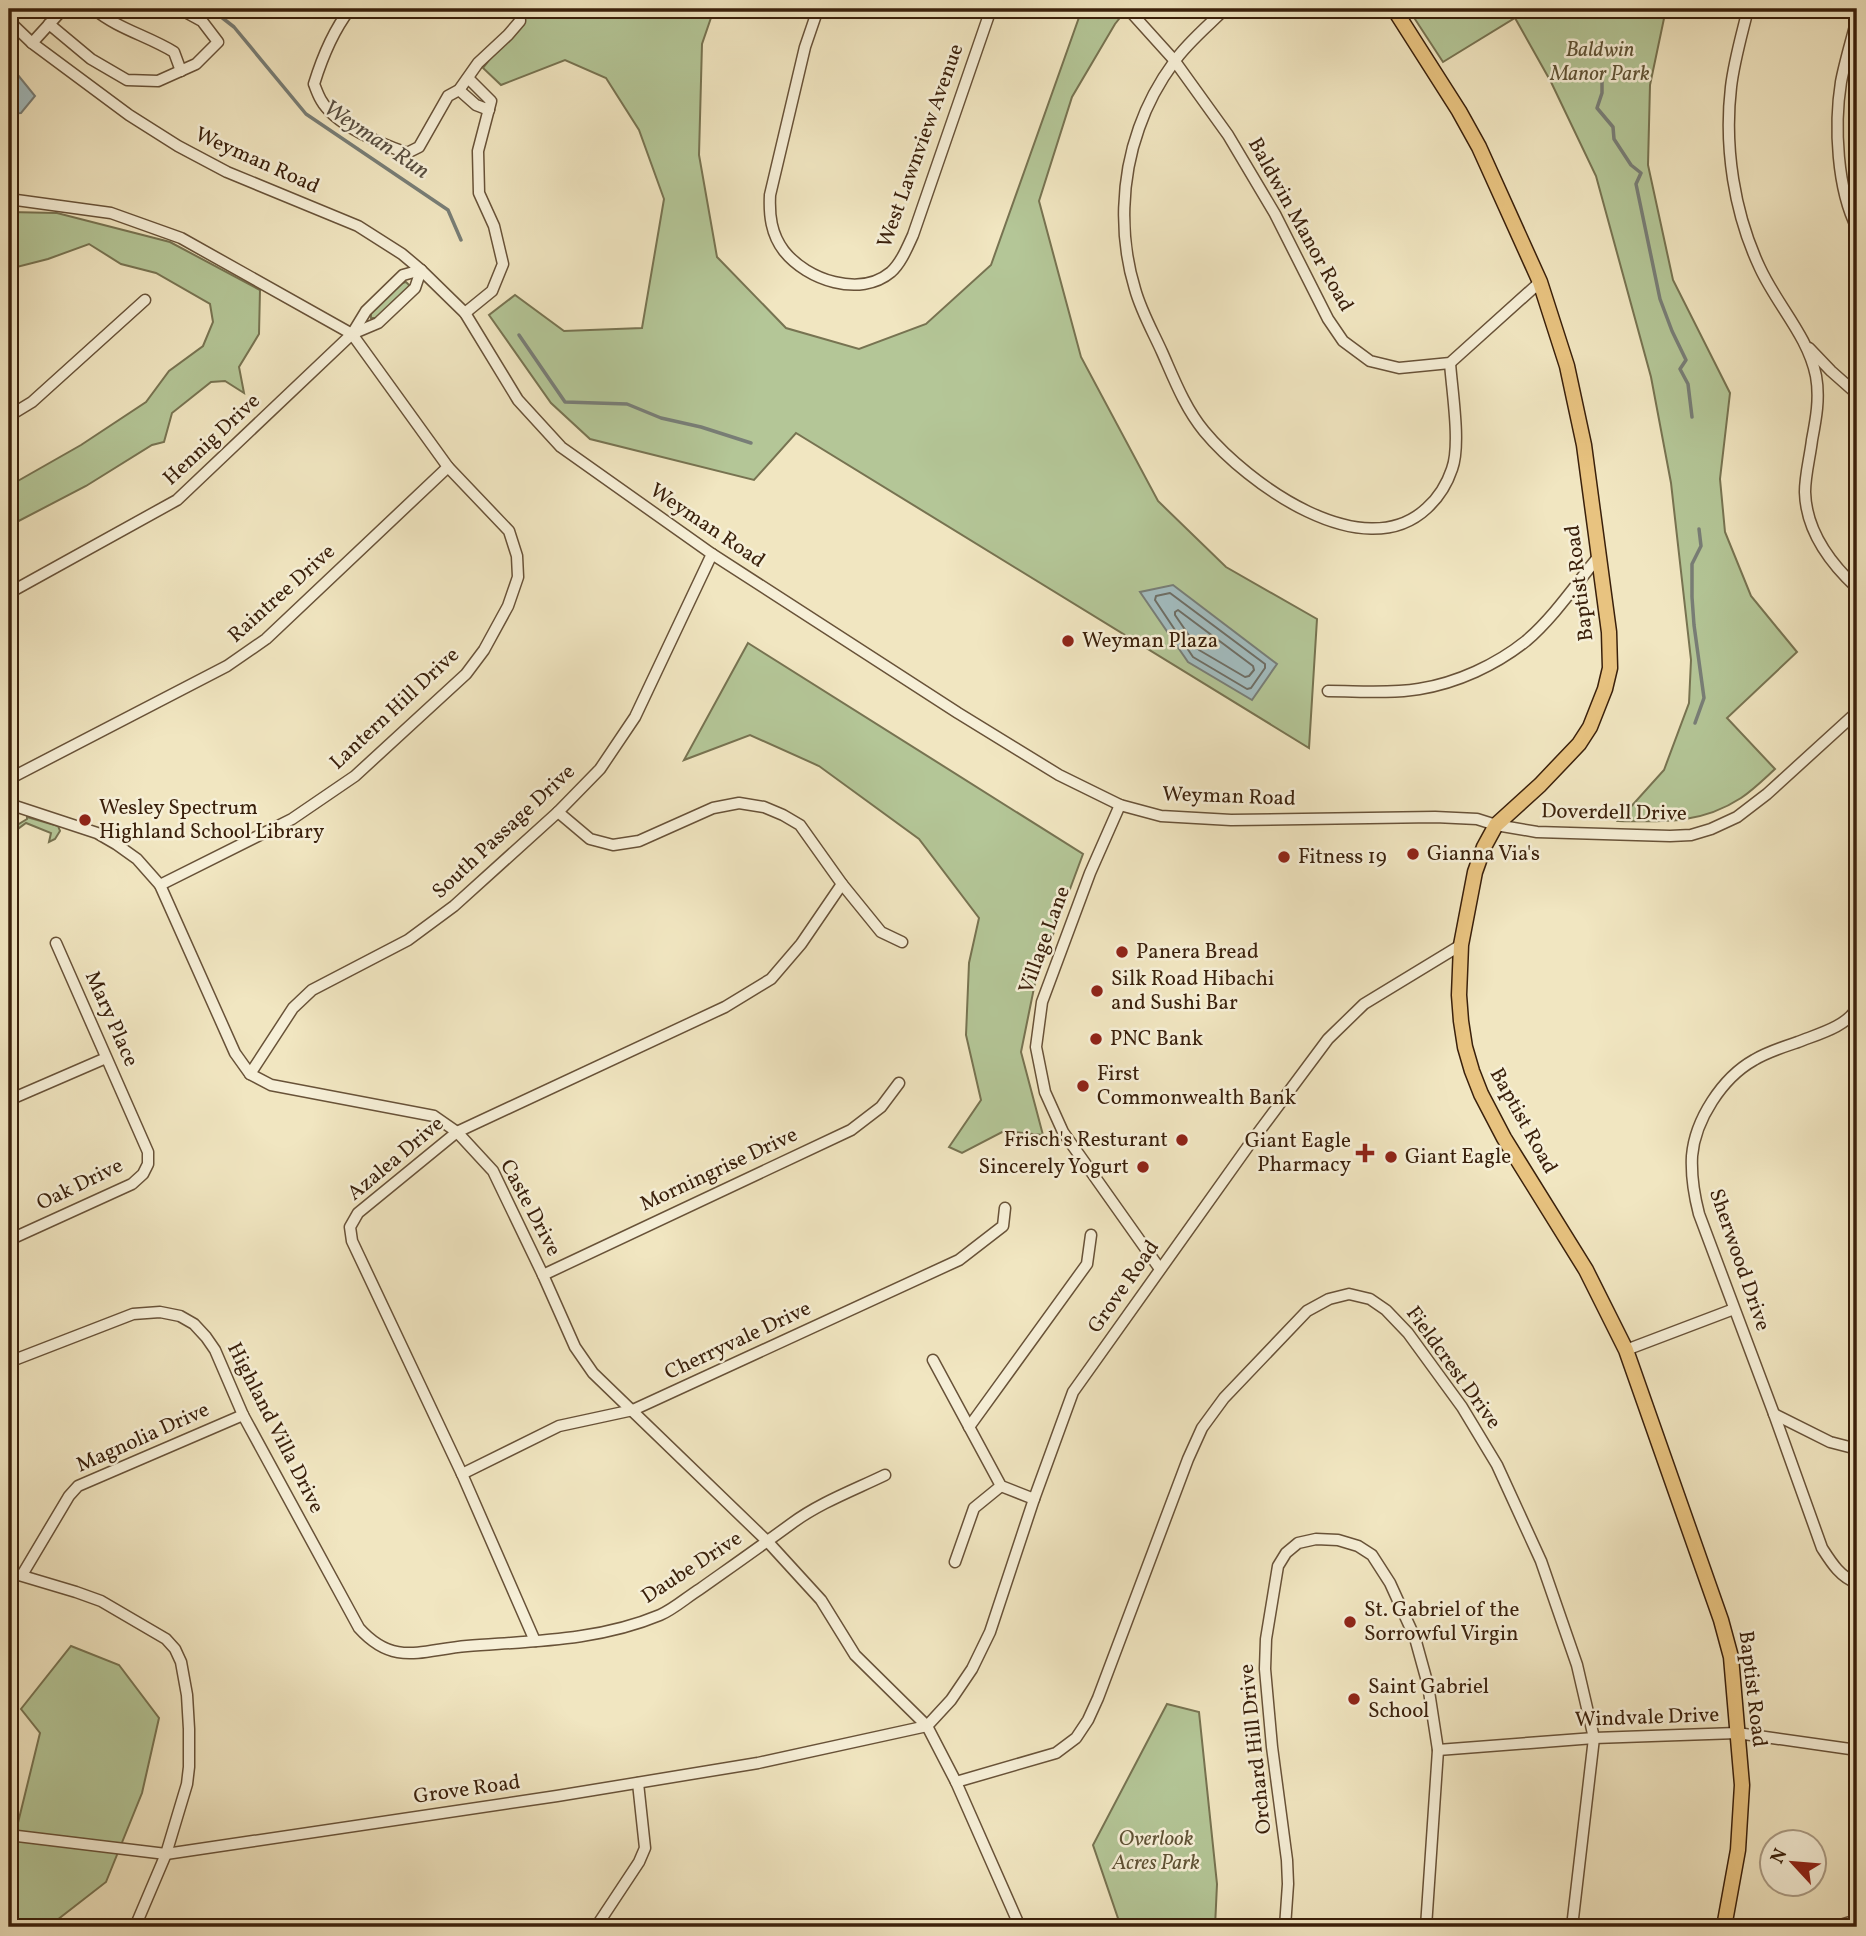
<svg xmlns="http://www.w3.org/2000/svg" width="1866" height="1936" font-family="Vollkorn,serif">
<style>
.green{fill:#b4c697;stroke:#777351;stroke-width:2}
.water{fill:#a2bcbf;stroke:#787e77;stroke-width:2}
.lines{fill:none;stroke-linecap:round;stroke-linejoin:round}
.shore{stroke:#6e6e65;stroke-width:2}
.stream{stroke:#787e77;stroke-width:3.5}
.minor-casing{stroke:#685238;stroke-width:13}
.major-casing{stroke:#3a200b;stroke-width:17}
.minor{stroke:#f6efd7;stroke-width:10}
.major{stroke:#e8c380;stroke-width:14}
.poi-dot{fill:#8f2418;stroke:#f6efd7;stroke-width:2.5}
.labels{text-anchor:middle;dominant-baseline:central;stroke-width:5;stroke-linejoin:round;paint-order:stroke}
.park-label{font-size:21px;font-style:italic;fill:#5f5235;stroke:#f6efd7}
.street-label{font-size:21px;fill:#3a200b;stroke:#f6efd7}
.poi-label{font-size:21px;fill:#3a200b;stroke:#f6efd7;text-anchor:start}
.water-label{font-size:23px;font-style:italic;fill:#594f41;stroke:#f6efd7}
</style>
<rect width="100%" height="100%" fill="#f1e6c1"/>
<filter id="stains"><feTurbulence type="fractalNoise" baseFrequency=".00286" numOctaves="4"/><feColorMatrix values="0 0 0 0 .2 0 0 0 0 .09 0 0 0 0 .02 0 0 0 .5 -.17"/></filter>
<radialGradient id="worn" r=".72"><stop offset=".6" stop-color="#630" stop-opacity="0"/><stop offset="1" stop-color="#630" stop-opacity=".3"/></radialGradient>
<!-- green -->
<g class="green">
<polygon points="529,9 714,9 702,44 699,155 717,257 786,328 859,349 926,324 991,265 1082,9 1127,9 1115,24 1072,97 1039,201 1081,357 1158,501 1226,567 1317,619 1309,748 796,433 754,480 590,439 551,403 489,315 515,295 564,331 642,328 664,199 639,130 606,78 565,60 501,85 483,68"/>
<path d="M1410 9H1666L1650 85 1648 165 1673 280 1730 393 1720 479 1725 532 1751 596 1797 652 1727 718 1775 769C1764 779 1753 790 1741 798 1701 824 1664 822 1618 821L1664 770 1689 703 1691 660 1671 483 1651 377 1596 176 1551 82 1515 18 1443 62 1409 10Z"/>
<polygon points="9,212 57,213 170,242 260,290 259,334 239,367 244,393 225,381 211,382 172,413 164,442 152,445 86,486 9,526 9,486 81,445 146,402 169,371 203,346 213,322 210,304 156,273 121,264 89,244 48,259 9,269"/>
<polygon points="406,282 409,285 409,288 377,318 371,318 371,312 402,283"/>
<polygon points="748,643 1083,854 1035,983 1021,1052 1043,1135 1004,1131 962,1153 949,1147 981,1100 966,1035 969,963 979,918 919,839 819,766 750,735 684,760"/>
<polygon points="27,817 58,826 60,831 55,839 49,842 51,833 26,823 15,831 9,833 9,830 27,819"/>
<polygon points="71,1646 119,1665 159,1718 142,1793 106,1882 48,1927 9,1927 9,1835 15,1835 40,1733 21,1709"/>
<polygon points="1167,1704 1199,1712 1217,1884 1215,1927 1121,1927 1093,1845"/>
</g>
<!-- water -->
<g class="water">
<polygon points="9,64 35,96 21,113 9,114"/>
<polygon points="1173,585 1277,664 1252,700 1188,662 1140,592"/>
</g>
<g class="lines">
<!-- shore -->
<g class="shore">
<polygon points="1170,593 1265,664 1265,668 1251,688 1247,689 1193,657 1155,600 1156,596"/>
<polygon points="1178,610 1253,666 1254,670 1249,676 1245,677 1199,650 1175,615 1175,612"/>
</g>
<!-- stream -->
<g class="stream">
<polyline points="211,9 234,27 306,114 448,210 461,240"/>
<polyline points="1602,76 1602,93 1597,108 1613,127 1614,139 1631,165 1641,173 1636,184 1660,299 1672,331 1686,360 1680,369 1688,384 1692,417"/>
<polyline points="519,335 565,402 627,404 661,418 701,427 751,443"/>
<polyline points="1695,723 1704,698 1694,625 1692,597 1692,564 1701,546 1699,529"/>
</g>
<defs>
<g id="minor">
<path d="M94 9C118 29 148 36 174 52L181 71"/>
<path d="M350 9C333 31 322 58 314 84 316 89 318 95 321 100 335 125 381 144 407 153L419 147 448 96 459 90 478 63 508 35 520 21 519 9"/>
<path d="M818 9 805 47 770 195C769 215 771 234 784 251 807 280 860 298 891 272 901 263 907 248 913 235L991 9"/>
<polyline points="1128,9 1174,60 1228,135 1275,214 1328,319 1343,341 1370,361 1399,368 1450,363 1540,282"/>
<path d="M1225 9C1209 25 1187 43 1174 62 1160 81 1147 105 1139 128 1121 178 1119 237 1135 289 1141 311 1153 332 1162 352 1174 379 1185 408 1204 431 1247 483 1363 568 1427 508 1438 498 1447 484 1452 469 1461 445 1452 391 1450 363"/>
<path d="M1748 9C1742 34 1734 61 1731 87 1724 147 1734 213 1760 268 1777 305 1808 336 1816 376 1820 398 1816 419 1812 440 1810 457 1805 475 1805 492 1806 531 1830 563 1857 588"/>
<path d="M1857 18C1852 39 1845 61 1841 82 1834 126 1837 189 1857 228"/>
<polyline points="9,21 32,43 129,115 178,146 227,172 358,226 402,254 421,270 465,313 518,400 561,447 712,554 958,713 1059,775 1120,805 1161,816 1231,820 1435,817 1477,819 1496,825 1537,832 1670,836 1691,835 1711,829 1737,817 1767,794 1857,712"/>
<polyline points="49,24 91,59 127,80 158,81 196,64 218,42 202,21 180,9"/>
<polyline points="32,43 63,9"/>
<polyline points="459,90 476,105 489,110"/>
<polyline points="9,199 111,213 181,238 352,334 448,467 509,531 517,556 518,577 508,606 484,650 466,674 355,776 292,819 160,885"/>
<polyline points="465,313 492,291 503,264 494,226 479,193 478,151 491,101 468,78"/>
<polyline points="352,334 378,323 415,288 421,270"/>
<polyline points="1809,348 1831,371 1857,394"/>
<polyline points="9,416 32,402 145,300"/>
<polyline points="9,593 177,500 352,334 366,311 403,275 421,270"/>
<path d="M1328 691C1358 691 1389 694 1419 689 1457 683 1496 665 1526 641 1554 617 1576 584 1599 556"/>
<polyline points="9,779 227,666 266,639 448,467"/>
<polyline points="9,804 97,833 116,844 137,859 160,885 235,1053 250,1074 271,1085 434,1116 457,1132 493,1171 543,1275 575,1347 593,1373 768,1542 821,1600 855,1655 927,1726 956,1782 1020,1927"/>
<polyline points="1120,805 1090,873 1042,1002 1036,1047 1045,1092 1063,1132 1160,1269"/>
<polyline points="558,812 590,839 613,845 639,841 713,808 739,803 764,807 783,815 800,825 842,884 881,932 902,942"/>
<path d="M1857 1008C1846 1027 1818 1034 1798 1042 1783 1047 1767 1052 1754 1060 1722 1078 1695 1120 1692 1156 1691 1176 1694 1195 1699 1214L1774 1414 1822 1548C1831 1562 1840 1577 1857 1583"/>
<polyline points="250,1074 293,1008 312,990 408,940 454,906 558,812 600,769 635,717 712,554"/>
<polyline points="9,1100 106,1058"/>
<polyline points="9,1240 132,1184 143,1174 148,1164 148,1152 56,943"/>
<polyline points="543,1275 851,1130 881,1107 899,1083"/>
<polyline points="1626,1350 1734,1309"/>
<polyline points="933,1360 1001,1486 1034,1499"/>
<path d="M9 1362 133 1314 160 1312 180 1316 194 1324 206 1337 215 1350 243 1415 359 1628C394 1667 421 1650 467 1646 532 1641 598 1641 660 1615 674 1609 687 1597 700 1589 731 1567 761 1546 791 1524 819 1503 854 1490 885 1475"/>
<polyline points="1774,1414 1830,1442 1857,1449"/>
<polyline points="969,1427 1087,1264 1091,1235"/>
<polyline points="462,1474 559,1426 633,1410 959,1260 1003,1226 1005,1208"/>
<polyline points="955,1562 974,1508 1001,1486"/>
<polyline points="9,1572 76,1592 101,1601 166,1639 175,1649 181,1662 187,1695 189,1729 189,1767 187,1784 166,1854 135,1927"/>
<polyline points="22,1575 69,1496 78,1486 243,1415"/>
<polyline points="535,1641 462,1474 352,1241 350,1227 358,1213 457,1132 725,1007 771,979 801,944 842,884"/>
<polyline points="1438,1750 1594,1738 1737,1733 1857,1750"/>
<polyline points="956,1782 1056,1753 1076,1738 1088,1720 1098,1698 1188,1459 1202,1428 1224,1398 1307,1311 1329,1299 1349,1294 1370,1299 1386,1310 1408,1333 1462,1407 1497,1465 1541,1561 1577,1665 1594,1738 1572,1927"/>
<polyline points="9,1835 166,1854 557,1796 758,1763 927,1726 951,1700 972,1669 990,1632 1034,1499 1073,1392 1249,1145 1328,1039 1364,1004 1461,945"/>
<polyline points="596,1927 639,1862 645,1848 638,1783"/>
<polyline points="1285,1927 1288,1884 1287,1860 1272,1747 1265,1669 1266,1639 1278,1566 1286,1553 1298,1543 1316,1539 1338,1540 1358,1546 1372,1555 1390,1583 1415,1638 1428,1685 1438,1750 1426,1927"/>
<polyline points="1834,1927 1857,1920"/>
</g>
<polyline id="major" points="1394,9 1459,111 1479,147 1540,282 1567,366 1584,445 1609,632 1610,668 1605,689 1590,727 1579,744 1540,785 1496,825 1484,847 1475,872 1461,945 1459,995 1461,1021 1465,1047 1472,1071 1481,1094 1504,1138 1586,1270 1626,1350 1721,1620 1731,1657 1742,1785 1738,1850 1724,1927"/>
</defs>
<!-- minor casing -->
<use href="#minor" class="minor-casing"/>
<!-- major casing -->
<use href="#major" class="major-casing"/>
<!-- minor -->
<use href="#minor" class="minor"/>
<!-- major -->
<use href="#major" class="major"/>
</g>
<!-- markers -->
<g class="poi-dot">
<circle cx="1068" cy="641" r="7"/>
<circle cx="85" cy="820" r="7"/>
<circle cx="1413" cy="854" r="7"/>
<circle cx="1284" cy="857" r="7"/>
<circle cx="1122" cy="952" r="7"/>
<circle cx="1097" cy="991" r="7"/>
<circle cx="1096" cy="1039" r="7"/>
<circle cx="1083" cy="1086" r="7"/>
<circle cx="1182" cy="1140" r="7"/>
<path d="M1361.5 1142.5h7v7h7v7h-7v7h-7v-7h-7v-7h7z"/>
<circle cx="1391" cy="1157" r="7"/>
<circle cx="1143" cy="1167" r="7"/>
<circle cx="1350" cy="1622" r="7"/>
<circle cx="1354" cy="1699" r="7"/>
</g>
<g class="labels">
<!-- park labels -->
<g class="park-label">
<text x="1600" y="50">Baldwin<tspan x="1600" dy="24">Manor Park</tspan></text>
<text x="1156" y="1839">Overlook<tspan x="1156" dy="24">Acres Park</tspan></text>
</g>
<!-- street labels -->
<g class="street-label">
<text transform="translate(921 146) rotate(-70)">West Lawnview Avenue</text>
<text transform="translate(257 161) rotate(24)">Weyman Road</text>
<text transform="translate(1300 225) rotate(61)">Baldwin Manor Road</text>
<text transform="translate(212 440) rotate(-43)">Hennig Drive</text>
<text transform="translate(707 526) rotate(34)">Weyman Road</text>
<text transform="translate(1580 583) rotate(-97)">Baptist Road</text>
<text transform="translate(282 594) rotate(-42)">Raintree Drive</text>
<text transform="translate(395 709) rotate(-43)">Lantern Hill Drive</text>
<text transform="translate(1229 797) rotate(2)">Weyman Road</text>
<text transform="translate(1614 813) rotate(1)">Doverdell Drive</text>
<text transform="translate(504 832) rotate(-43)">South Passage Drive</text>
<text transform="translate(1045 940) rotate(-70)">Village Lane</text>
<text transform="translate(111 1019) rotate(66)">Mary Place</text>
<text transform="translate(1523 1121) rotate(61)">Baptist Road</text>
<text transform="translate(396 1159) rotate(-40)">Azalea Drive</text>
<text transform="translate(719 1170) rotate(-25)">Morningrise Drive</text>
<text transform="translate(80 1185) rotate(-26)">Oak Drive</text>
<text transform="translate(530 1208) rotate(62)">Caste Drive</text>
<text transform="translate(1739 1260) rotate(71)">Sherwood Drive</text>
<text transform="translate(1124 1287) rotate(-55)">Grove Road</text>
<text transform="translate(738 1341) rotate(-25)">Cherryvale Drive</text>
<text transform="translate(1453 1368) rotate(54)">Fieldcrest Drive</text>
<text transform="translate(275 1428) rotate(63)">Highland Villa Drive</text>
<text transform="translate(143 1438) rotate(-24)">Magnolia Drive</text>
<text transform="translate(692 1568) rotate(-33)">Daube Drive</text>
<text transform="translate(1752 1689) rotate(83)">Baptist Road</text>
<text transform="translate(1647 1718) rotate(-2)">Windvale Drive</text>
<text transform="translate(1256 1749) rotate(-96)">Orchard Hill Drive</text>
<text transform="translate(467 1790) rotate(-8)">Grove Road</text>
</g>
<!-- poi labels -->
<g class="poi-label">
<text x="1082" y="641">Weyman Plaza</text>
<text x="99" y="808">Wesley Spectrum<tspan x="99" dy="24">Highland School Library</tspan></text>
<text x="1427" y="854">Gianna Via's</text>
<text x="1298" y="857">Fitness 19</text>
<text x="1136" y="952">Panera Bread</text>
<text x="1111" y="979">Silk Road Hibachi<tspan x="1111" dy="24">and Sushi Bar</tspan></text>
<text x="1110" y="1039">PNC Bank</text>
<text x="1097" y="1074">First<tspan x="1097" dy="24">Commonwealth Bank</tspan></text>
<text x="1168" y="1140" text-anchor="end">Frisch's Resturant</text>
<text x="1351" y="1141" text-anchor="end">Giant Eagle<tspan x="1351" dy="24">Pharmacy</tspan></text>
<text x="1405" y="1157">Giant Eagle</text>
<text x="1129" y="1167" text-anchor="end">Sincerely Yogurt</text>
<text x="1364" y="1610">St. Gabriel of the<tspan x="1364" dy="24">Sorrowful Virgin</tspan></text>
<text x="1368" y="1687">Saint Gabriel<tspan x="1368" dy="24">School</tspan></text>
</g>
<!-- water labels -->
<g class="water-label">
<text transform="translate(376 140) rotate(34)">Weyman Run</text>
</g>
</g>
<!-- margin -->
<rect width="1866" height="1936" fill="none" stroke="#f1e6c1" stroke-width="35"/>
<rect x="10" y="10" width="1845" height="1915" fill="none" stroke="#3a200b" stroke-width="3.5"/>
<rect x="18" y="18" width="1831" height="1901" fill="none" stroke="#3a200b" stroke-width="2"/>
<!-- north arrow -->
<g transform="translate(1793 1863) rotate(296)"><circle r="33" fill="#f6efd7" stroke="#ab9c85" stroke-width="2"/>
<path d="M0-5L12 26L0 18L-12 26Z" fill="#8f2418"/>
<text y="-10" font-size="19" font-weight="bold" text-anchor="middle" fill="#3a200b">N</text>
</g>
<rect width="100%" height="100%" filter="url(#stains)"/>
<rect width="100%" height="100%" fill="url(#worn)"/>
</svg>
